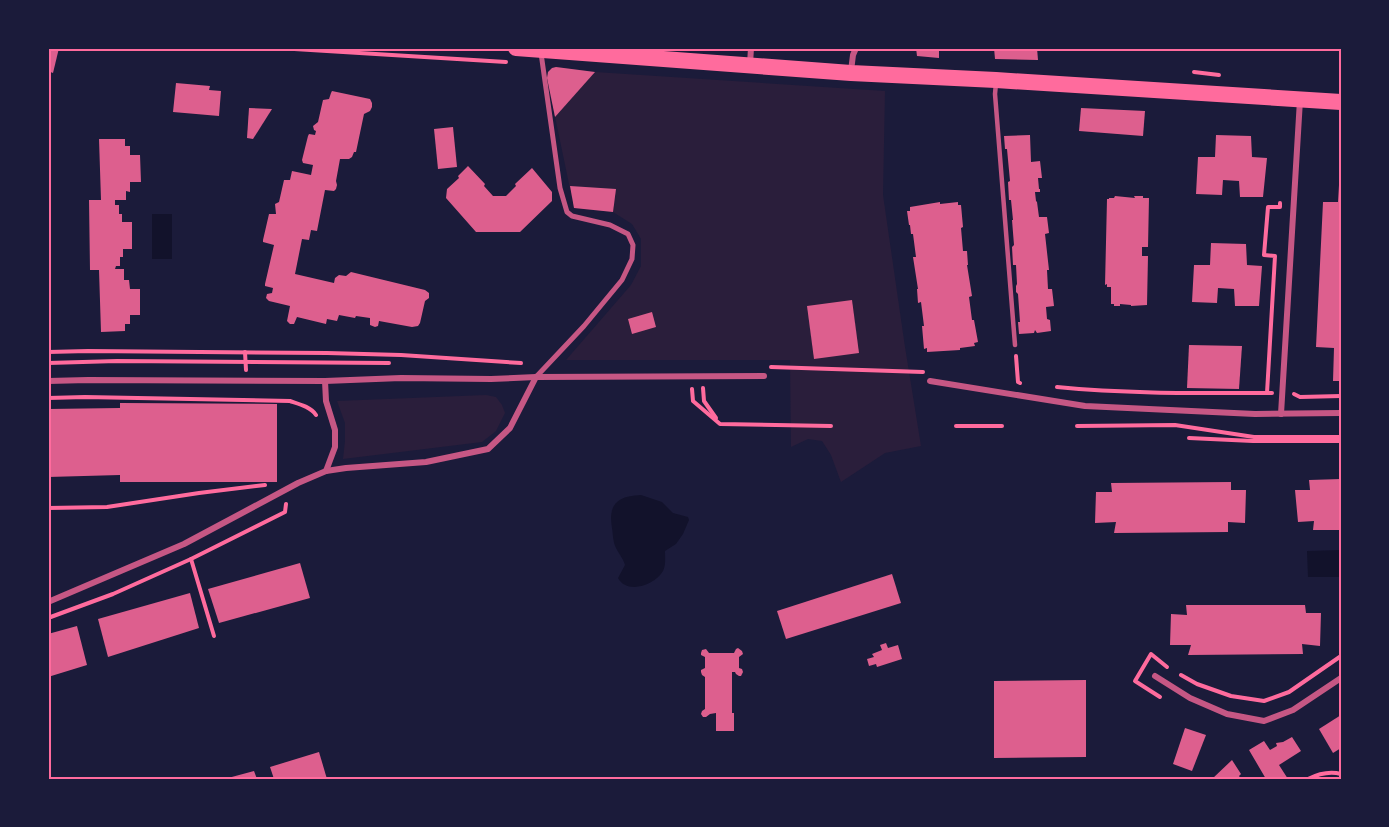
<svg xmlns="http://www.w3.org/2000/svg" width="1389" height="827" font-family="'Golos Text',sans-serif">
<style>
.green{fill:#2a1e3b}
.water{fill:#12122b}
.building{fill:#dd5f8e}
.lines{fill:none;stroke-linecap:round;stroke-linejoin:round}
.path{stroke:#ff6b9d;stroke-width:4}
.service{stroke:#c65784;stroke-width:4.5}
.pedestrian{stroke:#c65784;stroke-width:5}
.minor{stroke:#c65784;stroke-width:6}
.trunk{stroke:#ff6b9d;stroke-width:16}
.neatline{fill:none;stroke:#ff6b9d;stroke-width:2}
</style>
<rect width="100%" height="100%" fill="#1b1b3a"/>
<!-- green -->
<g class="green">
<path d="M556 67 595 72 885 91 883 195 905 347 921 446 885 453 841 482 831 455 822 441 808 439 791 447 790 360H566L631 285 641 266V239L632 224 613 212 574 208 547 78C548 72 550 69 556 67Z"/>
<polygon points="486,395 496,397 502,405 505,413 496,431 482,442 343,459 345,441 345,423 337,401"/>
</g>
<!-- water -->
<g class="water">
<rect x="152" y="214" width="20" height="45"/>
<path d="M641 495 662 502 673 513 688 517 689 520 683 534 676 544 665 551C665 558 666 565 663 571 655 585 627 595 618 578L625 565C623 558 619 554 616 548 613 542 613 535 612 528 608 504 617 496 641 495Z"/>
<polygon points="1341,550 1341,577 1308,577 1307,551"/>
</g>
<!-- building -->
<g class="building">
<polygon points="48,48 59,48 53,73 48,71"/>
<polygon points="916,48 960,48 960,50 939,51 939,58 917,56"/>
<polygon points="994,48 1037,48 1038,60 995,59"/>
<polygon points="556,67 595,72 555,117 547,78 548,72 552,68"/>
<polygon points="176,83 210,86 209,90 221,91 219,116 173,112"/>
<polygon points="332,91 370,99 372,103 372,107 370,111 364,114 356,152 354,152 352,157 349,159 340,159 336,181 337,185 336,189 334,191 325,190 317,231 311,230 309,240 302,239 295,274 334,283 335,278 339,275 346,276 351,272 425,290 429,293 429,298 425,301 420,323 418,326 412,327 379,321 378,326 375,327 370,325 370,318 356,316 355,318 339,315 337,321 327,319 326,324 297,317 294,324 290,324 287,321 290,306 269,301 266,298 267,294 272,293 273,288 265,286 265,284 274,245 263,242 263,240 269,214 276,214 275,204 279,202 284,180 290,180 292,171 311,175 313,165 303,163 302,160 308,136 309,134 315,135 316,131 314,130 313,126 318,122 323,100 329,99 331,93"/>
<polygon points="249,108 272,109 253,139 247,138"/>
<polygon points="1081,108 1145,111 1143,136 1079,131"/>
<polygon points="453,127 457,167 438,169 434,129"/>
<polygon points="1030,135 1031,162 1040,161 1042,178 1038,178 1039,189 1040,189 1040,192 1035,192 1036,201 1037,202 1039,217 1047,217 1049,233 1045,234 1049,270 1047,270 1048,289 1052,289 1054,306 1046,307 1047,319 1050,320 1051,331 1037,333 1035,330 1034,333 1019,334 1018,322 1020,322 1018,294 1016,292 1016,286 1017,284 1016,265 1013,265 1012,247 1014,245 1012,220 1013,220 1011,200 1009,200 1008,182 1010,181 1007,149 1005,149 1004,136"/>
<polygon points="1216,135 1251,136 1252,157 1267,158 1263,197 1240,197 1239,181 1223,180 1222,195 1196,194 1198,157 1215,157"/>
<polygon points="99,139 125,139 125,146 130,146 130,155 140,155 141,182 130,182 130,192 126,191 126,200 115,200 115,205 119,205 119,214 122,214 122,222 132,222 132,249 123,249 123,257 120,257 120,266 116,266 115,269 124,269 124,280 129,280 130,289 140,289 140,315 130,315 130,324 125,324 125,331 101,332 99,270 90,270 89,200 101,200"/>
<polygon points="468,166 485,184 484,186 493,196 506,196 516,186 515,184 532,168 552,192 552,201 520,232 476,232 446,198 447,189 459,178 458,176"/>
<polygon points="1339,185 1341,185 1341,381 1333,381 1334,348 1316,347 1323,202 1338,202"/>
<polygon points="570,186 616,189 613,212 574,208"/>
<polygon points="1115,196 1135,198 1134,196 1143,196 1143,198 1149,198 1148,247 1142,247 1142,256 1148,256 1147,305 1131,306 1131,305 1120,304 1120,306 1114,306 1114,304 1111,304 1111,287 1107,287 1107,284 1105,285 1107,199 1109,199 1109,198 1114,198"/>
<polygon points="940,202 940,204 958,202 958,205 961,205 963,227 961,228 963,251 967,251 968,265 967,265 972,296 969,297 972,320 974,320 978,342 974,343 975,346 960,348 960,350 927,352 927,348 924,349 922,326 924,326 921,302 918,303 917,289 918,289 913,257 916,257 913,234 911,234 910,225 909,225 907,211 910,211 910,207"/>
<polygon points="1211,243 1246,244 1247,265 1262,266 1259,306 1235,306 1234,289 1218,288 1217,303 1192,302 1194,265 1210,265"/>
<polygon points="852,300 859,353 814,359 807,306"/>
<polygon points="652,312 656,327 632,334 628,319"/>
<polygon points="1189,345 1242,346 1239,389 1187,388"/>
<polygon points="120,403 277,404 277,482 120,482 120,475 48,477 48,409 120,408"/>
<polygon points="1341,479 1341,530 1313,530 1314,521 1298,522 1295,490 1310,490 1309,480"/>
<polygon points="1231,482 1231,490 1246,490 1245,523 1228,522 1228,532 1114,533 1116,522 1095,523 1096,492 1112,492 1111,483"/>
<polygon points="300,563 310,598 219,623 208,589"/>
<polygon points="892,574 901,603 786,639 777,611"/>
<polygon points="190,593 199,628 108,657 98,619"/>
<polygon points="1186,605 1305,605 1306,613 1321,613 1320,646 1302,644 1303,654 1188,655 1191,645 1170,645 1171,614 1187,615"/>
<polygon points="77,626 87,665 48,677 48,634"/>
<polygon points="886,643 888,648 898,645 902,659 877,667 876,664 869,666 867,659 874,657 872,654 882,650 880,645"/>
<polygon points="738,648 742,651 743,654 739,657 739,668 742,669 743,672 741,676 739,676 736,674 735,672 732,672 732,713 734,713 734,731 716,731 716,713 710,714 706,717 703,717 701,714 702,711 705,709 705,677 702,675 701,672 701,670 705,668 705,657 701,655 701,653 702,650 706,649 709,653 734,653 736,649"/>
<polygon points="1086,680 1086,757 994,758 994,681"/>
<polygon points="1341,715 1341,748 1333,753 1319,729"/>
<polygon points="1185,728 1206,735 1192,771 1173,764"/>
<polygon points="1292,737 1301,751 1279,765 1288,779 1266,779 1249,750 1264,741 1270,750 1277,746 1276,743 1283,742"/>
<polygon points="319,752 327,779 274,779 270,767"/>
<polygon points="1232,760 1241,774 1239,776 1241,779 1212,779"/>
<polygon points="254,771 257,779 228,779 228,778"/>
</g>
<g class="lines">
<!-- path -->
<g class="path">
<polyline points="278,48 506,62"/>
<polyline points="1194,72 1219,75"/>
<polyline points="48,352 88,351 327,353 401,355 521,363"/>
<polyline points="245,352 246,370"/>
<polyline points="1016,356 1018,382 1020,383"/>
<polyline points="48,363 117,361 389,363"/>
<polyline points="771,367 923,372"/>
<path d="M1057 387C1129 394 1200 393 1272 393"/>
<polyline points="703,388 704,401 716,418"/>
<polyline points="692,389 693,401 720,424 831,426"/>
<polyline points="1267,393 1275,256 1264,255 1268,207 1280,207 1280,203"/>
<polyline points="1294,394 1300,397 1341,396"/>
<path d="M48 398 85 397 290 401C299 404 311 407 316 415"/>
<polyline points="956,426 1002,426"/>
<polyline points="1077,426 1175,425 1254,437 1341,437"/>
<polyline points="1189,438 1253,441 1341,441"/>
<polyline points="48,508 107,507 199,493 265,485"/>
<polyline points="191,559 214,636"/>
<polyline points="48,618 113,594 191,559 285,512 286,504"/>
<polyline points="1181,675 1197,684 1231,696 1264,701 1289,692 1341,656"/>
<polyline points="1160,697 1135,681 1151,654 1167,667"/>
<path d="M1308 779C1318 774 1330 771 1341 774"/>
</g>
<!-- service -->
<polyline class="service" points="996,83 995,94 1015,345"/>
<!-- pedestrian -->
<polyline class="pedestrian" points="536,377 584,326 622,280 632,259 633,245 628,234 610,225 572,216 567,212 560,188 541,53"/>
<!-- minor -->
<g class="minor">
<polyline points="750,64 751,48"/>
<polyline points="851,71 853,55 856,48"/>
<polyline points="48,381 88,380 325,381 401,378 491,379 536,377 764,376"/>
<polyline points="325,381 326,401 335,430 335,447 326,471"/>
<polyline points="930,381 1085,406 1255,414 1341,413"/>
<polyline points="1281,414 1300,100"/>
<polyline points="48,602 184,544 298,483 326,471 346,468 426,462 488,449 510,428 536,377"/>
<polyline points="1155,676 1190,698 1227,714 1264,721 1293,710 1341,678"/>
</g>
<!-- trunk -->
<polyline class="trunk" points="516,48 851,73 996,80 1341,102"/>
</g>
<!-- border -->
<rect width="1389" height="827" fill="none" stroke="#1b1b3a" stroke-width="99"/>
<rect x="50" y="50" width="1290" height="728" class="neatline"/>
</svg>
